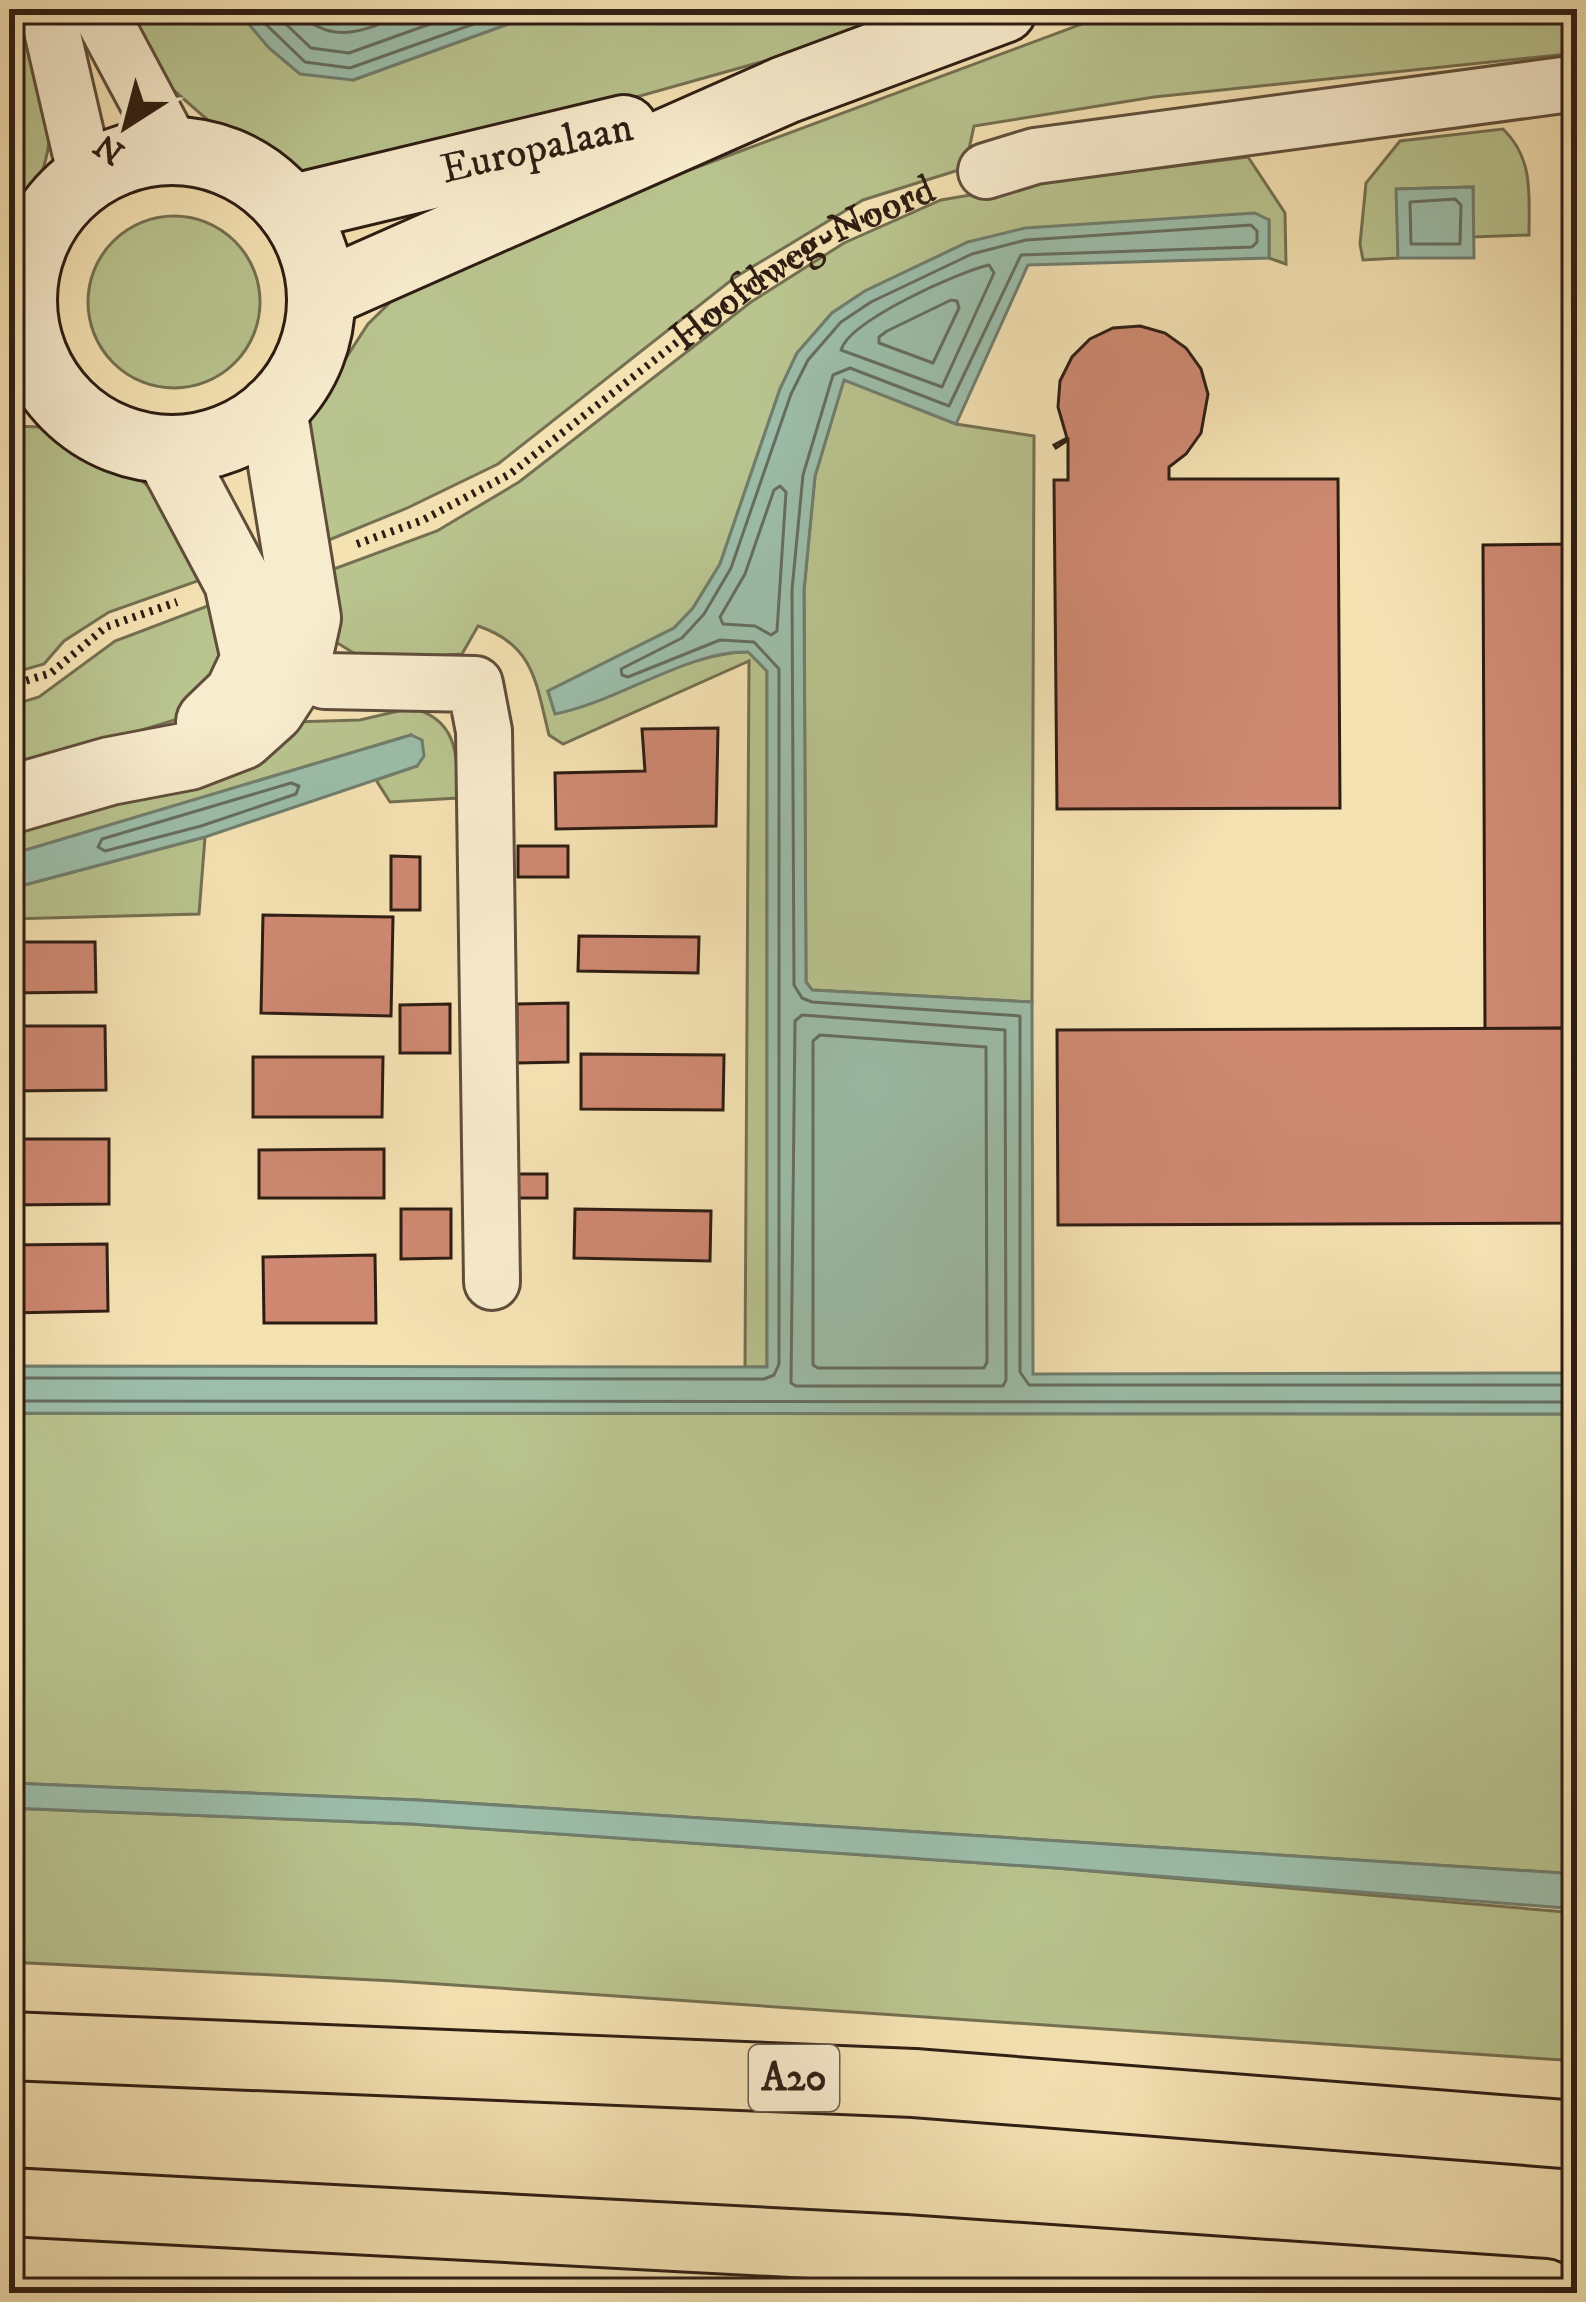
<svg xmlns="http://www.w3.org/2000/svg" width="1586" height="2302" font-family="'IM FELL DW Pica',serif">
<style>
.green{fill:#b9c48f;stroke:#747051;stroke-width:3}
.water{fill:#9cbeab;stroke:#707e6e;stroke-width:3}
.lines{fill:none;stroke-linecap:round;stroke-linejoin:round}
.shore{stroke:#656e5f;stroke-width:3}
.building{fill:#cf8972;stroke:#2e1d13;stroke-width:3}
.minor-casing{stroke:#604e3b;stroke-width:60}
.tertiary-casing{stroke:#604e3b;stroke-width:72}
.secondary-casing{stroke:#2e1d13;stroke-width:72}
.motorway-casing{stroke:#2e1d13;stroke-width:72}
.path{stroke:#2e1d13;stroke-width:8;stroke-dasharray:3 6;stroke-linecap:butt}
.minor{stroke:#f8ecce;stroke-width:54}
.tertiary{stroke:#f8ecce;stroke-width:66}
.secondary{stroke:#f8ecce;stroke-width:66}
.motorway{stroke:#f5e2b3;stroke-width:66}
.labels{text-anchor:middle;dominant-baseline:central;stroke-width:10;stroke-linejoin:round;paint-order:stroke}
.shield{fill:#f8ecce;stroke:#6b5b4b;stroke-width:3}
.shield-label{font-size:39px;font-weight:bold;fill:#2e1d13}
.street-label{font-size:42px;fill:#2e1d13;stroke:#f8ecce}
</style>
<rect width="100%" height="100%" fill="#f5e2b3"/>
<filter id="stains"><feTurbulence type="fractalNoise" baseFrequency=".00167" numOctaves="4"/><feColorMatrix values="0 0 0 0 .2 0 0 0 0 .09 0 0 0 0 .02 0 0 0 .5 -.17"/></filter>
<radialGradient id="worn" r=".72"><stop offset=".6" stop-color="#630" stop-opacity="0"/><stop offset="1" stop-color="#630" stop-opacity=".3"/></radialGradient>
<!-- green -->
<g class="green">
<path d="M9 9H27C50 113 71 139 9 236Z"/>
<polygon points="121,9 236,9 241,17 353,80 550,9 907,9 768,60 437,153 301,175 265,158 210,122 171,88 144,53"/>
<polygon points="1122,9 1577,9 1577,53 1154,97 974,126 965,168 863,200 734,278 498,464 405,509 319,544 305,421 368,324 413,280 483,247"/>
<path d="M1503 129C1534 159 1529 195 1529 235L1473 237V187L1397 189 1398 258 1363 260 1360 244 1366 183 1400 141Z"/>
<path d="M1248 157 1285 213 1286 264 1269 258V220L968 242 865 291 832 313 797 353 780 389 720 564 693 608 674 628 548 691 555 713C619 701 686 651 749 652L767 671V1367H745L749 661 563 744 549 735C536 684 535 645 478 626L462 654 365 660 331 639V570L437 531 519 482 751 302 844 243 941 200 1047 182Z"/>
<circle cx="174" cy="302" r="86"/>
<polygon points="844,379 956,424 1034,436 1032,1002 812,990 806,982 804,590 815,476"/>
<polygon points="9,426 42,427 140,479 179,515 209,577 109,612 64,641 44,664 9,674"/>
<polygon points="218,602 226,646 206,696 175,720 9,770 9,706 39,697 115,641"/>
<path d="M411 708C459 719 457 757 458 798L390 802 376 780 417 766 411 735 9 855V828L293 722 360 720Z"/>
<polygon points="205,837 199,914 9,919 9,889"/>
<polygon points="9,1413 1577,1414 1577,1874 418,1800 9,1783"/>
<polygon points="9,1808 411,1824 1056,1868 1577,1913 1577,2061 394,1981 9,1962"/>
</g>
<!-- water -->
<g class="water">
<polygon points="236,9 550,9 353,80 300,74 269,48"/>
<polygon points="1473,187 1474,258 1398,258 1396,189"/>
<path d="M1255 213 1269 220V258L1028 265 956 424 844 380 815 476 804 590 806 982 812 990 1032 1002 1033 1374 1577 1373V1414L9 1413V1366L767 1367V671L748 652C689 650 618 702 555 714L548 691 674 628 693 608 720 564 780 389 797 353 832 313 865 291 968 242 1025 228Z"/>
<polygon points="411,735 422,740 424,756 417,766 205,837 9,889 9,855"/>
<polygon points="9,1783 418,1800 1577,1874 1577,1909 1056,1868 411,1824 9,1808"/>
</g>
<g class="lines">
<!-- shore -->
<g class="shore">
<polyline points="250,9 305,62 350,68 516,9"/>
<polyline points="270,9 311,48 349,53 472,9"/>
<path d="M295 9C335 52 371 26 418 9"/>
<polygon points="1455,199 1461,205 1460,244 1411,244 1410,202"/>
<path d="M989 265 994 273 942 387 841 350C849 321 958 272 989 265Z"/>
<polygon points="951,300 957,301 959,308 933,363 879,343 879,337 887,331"/>
<polygon points="780,486 786,492 777,631 771,635 755,626 723,624 720,617 745,574 774,490"/>
<polygon points="291,783 299,786 296,794 201,826 105,851 98,847 102,839"/>
<polygon points="802,1015 1005,1030 1006,1380 1003,1386 796,1386 791,1383 795,1021"/>
<polygon points="820,1035 986,1047 987,1362 984,1368 818,1368 813,1365 813,1041"/>
<polyline points="9,1378 764,1379 774,1375 779,1364 779,669 754,642 720,640 628,677 622,675 621,669 682,638 704,614 731,568 791,394 808,360 841,322 871,302 972,254 1026,240 1251,225 1257,231 1257,242 1252,247 1021,255 949,406 850,368 833,375 803,475 792,590 794,985 802,998 812,1002 1020,1016 1020,1372 1029,1385 1577,1385"/>
<polyline points="9,1401 1577,1402"/>
</g>
</g>
<!-- building -->
<g class="building">
<polygon points="1140,326 1165,333 1186,348 1201,369 1208,394 1201,433 1186,454 1169,467 1169,479 1338,479 1340,808 1057,809 1054,480 1068,480 1068,440 1056,448 1054,445 1067,438 1058,407 1060,381 1072,357 1090,339 1113,328"/>
<polygon points="1577,544 1577,1028 1485,1029 1483,545"/>
<polygon points="718,728 716,826 556,829 555,773 645,771 642,729"/>
<rect x="518" y="846" width="50" height="31"/>
<polygon points="391,856 420,857 420,910 391,910"/>
<polygon points="263,915 393,917 391,1016 261,1013"/>
<polygon points="579,936 699,937 698,973 578,971"/>
<polygon points="9,942 95,942 96,992 9,993"/>
<polygon points="568,1003 568,1062 517,1063 517,1004"/>
<polygon points="450,1004 450,1053 400,1053 400,1005"/>
<polygon points="9,1026 105,1026 106,1090 9,1091"/>
<polygon points="1577,1028 1577,1223 1058,1225 1057,1030"/>
<polygon points="581,1054 724,1055 723,1110 581,1109"/>
<polygon points="253,1057 383,1057 382,1117 253,1117"/>
<polygon points="9,1139 109,1139 109,1204 9,1205"/>
<polygon points="384,1149 384,1198 259,1198 259,1150"/>
<rect x="517" y="1174" width="30" height="24"/>
<polygon points="401,1209 451,1209 451,1258 401,1259"/>
<polygon points="575,1209 711,1211 710,1261 574,1258"/>
<polygon points="107,1244 108,1311 9,1313 9,1245"/>
<polygon points="375,1255 376,1323 264,1323 263,1257"/>
</g>
<g class="lines">
<defs>
<g id="minor">
<polyline points="47,9 86,177"/>
<polyline points="98,9 174,151"/>
<polyline points="986,171 1035,156 1577,83"/>
<polyline points="257,659 325,681 475,684 484,731 492,1282"/>
</g>
<g id="tertiary">
<polyline points="167,449 238,582 255,659 238,695 210,722"/>
<polyline points="9,800 110,771 189,756 241,736 271,709 295,672 307,618 273,409"/>
</g>
<g id="secondary">
<circle cx="172" cy="300" r="149"/>
<polyline points="290,209 624,129"/>
<polyline points="321,295 785,90 1003,9"/>
</g>
<g id="motorway">
<polyline points="9,2046 914,2083 1577,2135"/>
<polyline points="9,2202 905,2249 1545,2293"/>
</g>
</defs>
<!-- minor casing -->
<use href="#minor" class="minor-casing"/>
<!-- tertiary casing -->
<use href="#tertiary" class="tertiary-casing"/>
<!-- secondary casing -->
<use href="#secondary" class="secondary-casing"/>
<!-- motorway casing -->
<use href="#motorway" class="motorway-casing"/>
<!-- path -->
<g class="path">
<path id="s1" d="M357 544 423 520 510 474 742 291 833 232 933 188"/>
<polyline points="9,686 51,673 106,627 177,602"/>
</g>
<!-- minor -->
<use href="#minor" class="minor"/>
<!-- tertiary -->
<use href="#tertiary" class="tertiary"/>
<!-- secondary -->
<use href="#secondary" class="secondary"/>
<!-- motorway -->
<use href="#motorway" class="motorway"/>
</g>
<g class="labels">
<!-- shield labels -->
<rect class="shield" x="749" y="2045" width="90" height="66" rx="9"/>
<g class="shield-label">
<text x="794" y="2078">A20</text>
</g>
<!-- street labels -->
<g class="street-label">
<text transform="translate(537 149) rotate(-13)">Europalaan</text>
<text stroke="none"><textPath href="#s1" startOffset="531">Hoofdweg-Noord</textPath></text>
</g>
</g>
<!-- margin -->
<rect width="1586" height="2302" fill="none" stroke="#f5e2b3" stroke-width="48"/>
<rect x="12" y="12" width="1562" height="2278" fill="none" stroke="#2e1d13" stroke-width="6"/>
<rect x="24" y="24" width="1538" height="2254" fill="none" stroke="#2e1d13" stroke-width="3"/>
<!-- north arrow -->
<g transform="translate(126 126) rotate(216)" stroke="#f8ecce" stroke-width="9" paint-order="stroke">
<path d="M0-9L21 45L0 30L-21 45Z" fill="#2e1d13"/>
<text y="-18" font-size="33" font-weight="bold" text-anchor="middle" fill="#2e1d13">N</text>
</g>
<rect width="100%" height="100%" filter="url(#stains)"/>
<rect width="100%" height="100%" fill="url(#worn)"/>
</svg>
